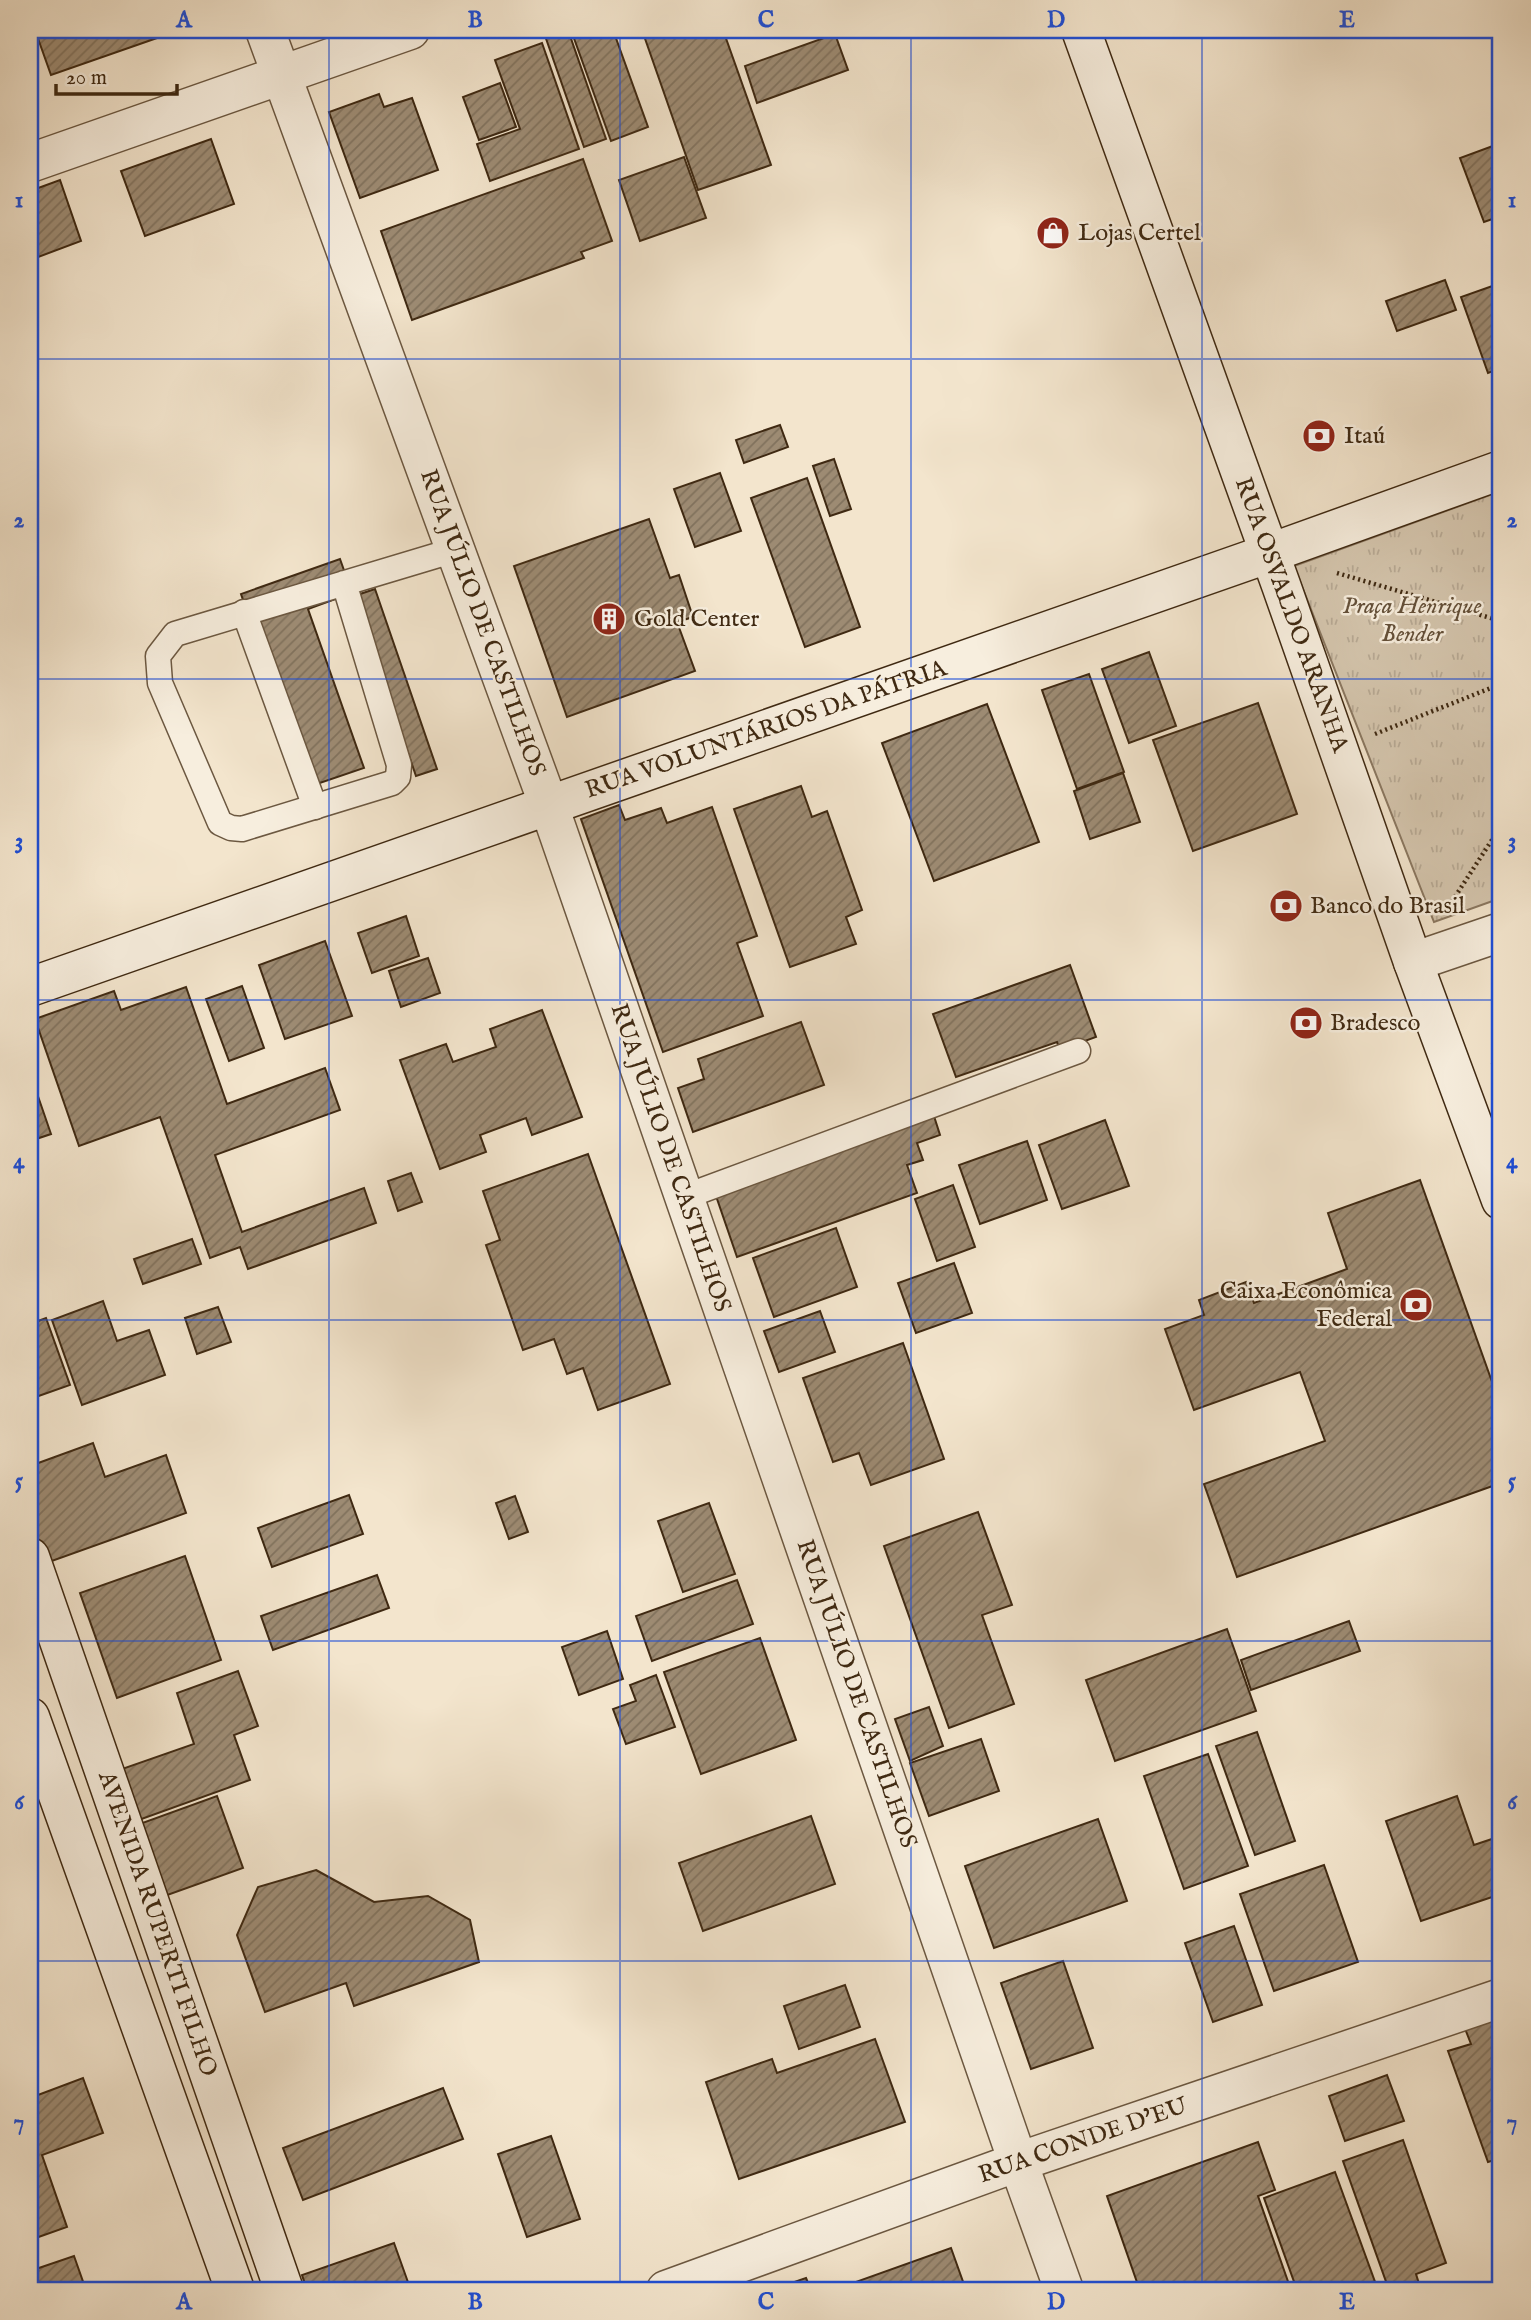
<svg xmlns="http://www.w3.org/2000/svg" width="1531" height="2320" font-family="'IM FELL English',serif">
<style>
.park{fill:url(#park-tufts);stroke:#8a7760;stroke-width:2}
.building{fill:url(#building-hatch);stroke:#3f2912;stroke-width:2}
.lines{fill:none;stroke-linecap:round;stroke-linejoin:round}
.service-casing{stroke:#6c5841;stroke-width:27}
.minor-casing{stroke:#6c5841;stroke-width:41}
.tertiary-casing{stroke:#6c5841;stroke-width:41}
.secondary-casing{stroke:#3f2912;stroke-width:41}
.path{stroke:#3f2912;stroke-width:4.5;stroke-dasharray:2 3.5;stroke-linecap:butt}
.service{stroke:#f7eede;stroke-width:24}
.minor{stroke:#f7eede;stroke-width:38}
.tertiary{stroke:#f7eede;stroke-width:38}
.secondary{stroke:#f7eede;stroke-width:38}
.grid{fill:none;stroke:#1d4ed8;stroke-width:2;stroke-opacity:0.55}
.labels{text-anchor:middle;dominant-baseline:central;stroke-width:5;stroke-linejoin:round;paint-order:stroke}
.poi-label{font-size:24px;fill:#3f2912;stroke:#f7eede;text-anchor:start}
.park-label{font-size:24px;font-style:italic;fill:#645039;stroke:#f7eede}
.street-label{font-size:24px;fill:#3f2912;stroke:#f7eede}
.neatline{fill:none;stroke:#1d4ed8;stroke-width:2.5}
.grid-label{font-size:23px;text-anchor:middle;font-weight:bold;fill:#1d4ed8}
</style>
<defs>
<pattern id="park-tufts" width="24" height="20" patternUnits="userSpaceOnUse" patternTransform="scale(1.75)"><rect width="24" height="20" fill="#d4c5ad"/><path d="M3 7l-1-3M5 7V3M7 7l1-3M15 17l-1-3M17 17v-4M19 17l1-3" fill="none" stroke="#b7a994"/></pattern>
<pattern id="building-hatch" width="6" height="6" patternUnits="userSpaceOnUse" patternTransform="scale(1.75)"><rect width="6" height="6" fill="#9d8b73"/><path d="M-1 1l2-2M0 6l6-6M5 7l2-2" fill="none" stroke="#81725d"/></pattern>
</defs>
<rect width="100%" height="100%" fill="#f3e5cd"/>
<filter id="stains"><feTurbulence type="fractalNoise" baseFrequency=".00286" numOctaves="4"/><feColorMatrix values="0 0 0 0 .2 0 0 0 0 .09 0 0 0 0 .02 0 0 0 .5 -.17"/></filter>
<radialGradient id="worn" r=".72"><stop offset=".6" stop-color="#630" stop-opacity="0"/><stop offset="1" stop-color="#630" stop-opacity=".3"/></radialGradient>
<!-- park -->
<polygon class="park" points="1501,491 1501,898 1434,922 1294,566"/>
<!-- building -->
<g class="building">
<polygon points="35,30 180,30 51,75"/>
<polygon points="543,30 568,30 606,139 584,147"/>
<polygon points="571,30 613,30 648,127 611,141"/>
<polygon points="642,30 723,30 771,165 698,190"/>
<polygon points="835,34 848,70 757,103 745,66"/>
<polygon points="542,43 579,149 490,181 477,144 520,129 495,60"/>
<polygon points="500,83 516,127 479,140 463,97"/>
<polygon points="379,94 384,107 412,98 438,170 360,198 329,112"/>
<polygon points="211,139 234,204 145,236 121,171"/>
<polygon points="1501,143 1501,216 1484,222 1460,158"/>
<polygon points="684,157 706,218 640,241 619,180"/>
<polygon points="583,159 612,241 581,252 584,258 412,320 381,231"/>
<polygon points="60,180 81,241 30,260 30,191"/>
<polygon points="1445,280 1456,310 1397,331 1386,301"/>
<polygon points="1501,283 1501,368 1488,373 1461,297"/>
<polygon points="780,425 788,447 744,463 736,440"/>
<polygon points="834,459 851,509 830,516 813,466"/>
<polygon points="720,473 741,531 695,547 674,489"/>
<polygon points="807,478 860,627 805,647 751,498"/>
<polygon points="649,519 670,578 679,575 693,617 677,622 695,671 567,717 514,566"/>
<polygon points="340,559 352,593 308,609 364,768 308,787 241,594"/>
<polygon points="375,589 437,769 416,776 354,596"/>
<polygon points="1149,652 1176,726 1129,743 1102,669"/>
<polygon points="1089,674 1124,772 1077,789 1042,690"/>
<polygon points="1258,703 1297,814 1193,851 1153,740"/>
<polygon points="987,704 1039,842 934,881 882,743"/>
<polygon points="1123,773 1140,822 1090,839 1074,791"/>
<polygon points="801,786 812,817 827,811 862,910 846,917 856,944 790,967 734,809"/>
<polygon points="619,805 625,820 661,808 667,823 712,807 757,936 737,943 763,1016 663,1052 581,819"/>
<polygon points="406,916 419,956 372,973 358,933"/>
<polygon points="325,941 352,1016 285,1039 259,965"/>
<polygon points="428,958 440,993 401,1007 389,971"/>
<polygon points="1070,965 1096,1037 1060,1050 1057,1042 956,1077 933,1014"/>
<polygon points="242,986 264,1048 229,1061 206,999"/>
<polygon points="186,987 227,1104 325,1068 340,1110 215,1155 242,1232 364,1188 376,1223 248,1269 240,1247 210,1258 160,1117 79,1146 35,1019 114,991 121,1010"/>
<polygon points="542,1010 582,1117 532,1135 526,1118 480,1135 486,1152 440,1169 400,1060 446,1044 453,1062 496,1047 490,1029"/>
<polygon points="801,1022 824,1085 693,1132 678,1088 704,1079 698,1059"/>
<polygon points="1501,1060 1501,1090 1492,1064"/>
<polygon points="30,1073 51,1134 30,1141"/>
<polygon points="933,1113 940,1135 917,1143 923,1160 907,1165 917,1193 737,1257 714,1190"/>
<polygon points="1105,1120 1129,1186 1062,1209 1039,1145"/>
<polygon points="1027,1141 1047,1200 980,1224 959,1165"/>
<polygon points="588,1154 670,1384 598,1410 583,1368 567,1374 554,1339 523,1350 486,1245 500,1240 483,1191"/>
<polygon points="411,1173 422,1202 398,1211 388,1181"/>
<polygon points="1420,1180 1501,1407 1501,1483 1237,1577 1204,1484 1325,1441 1300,1372 1194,1410 1165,1329 1204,1315 1199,1300 1246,1282 1254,1303 1347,1269 1328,1213"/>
<polygon points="953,1185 975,1247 937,1261 915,1199"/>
<polygon points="836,1228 857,1287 774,1317 753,1258"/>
<polygon points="192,1239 201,1264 143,1284 134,1259"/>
<polygon points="954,1263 972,1313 916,1333 898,1283"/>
<polygon points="103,1301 117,1341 149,1330 165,1375 82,1405 52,1320"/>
<polygon points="218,1307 231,1342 197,1354 185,1318"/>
<polygon points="820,1311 835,1352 779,1372 764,1331"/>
<polygon points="46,1318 70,1385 30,1399 30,1324"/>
<polygon points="903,1343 944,1459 871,1485 859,1453 833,1462 803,1378"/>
<polygon points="93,1443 105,1477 166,1455 186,1513 35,1567 30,1552 30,1466"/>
<polygon points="349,1495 363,1534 272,1567 258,1528"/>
<polygon points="515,1496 528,1532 509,1539 496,1503"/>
<polygon points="709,1503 735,1574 683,1592 658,1521"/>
<polygon points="978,1512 1012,1605 982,1615 1014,1704 949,1728 884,1546"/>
<polygon points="185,1556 221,1660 117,1698 80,1593"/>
<polygon points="377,1575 389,1608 273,1650 261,1616"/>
<polygon points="737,1580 753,1624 652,1661 636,1616"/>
<polygon points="1349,1621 1360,1651 1251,1690 1241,1660"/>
<polygon points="1227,1629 1256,1711 1115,1761 1086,1680"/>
<polygon points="607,1631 623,1679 579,1695 562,1647"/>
<polygon points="760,1638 796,1740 701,1774 664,1672"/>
<polygon points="238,1671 258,1726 234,1735 250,1780 136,1821 119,1770 194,1744 177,1693"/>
<polygon points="656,1675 675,1727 626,1744 613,1709 636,1701 630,1685"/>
<polygon points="929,1707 943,1746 910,1761 895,1719"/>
<polygon points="1257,1732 1295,1841 1255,1855 1216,1746"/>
<polygon points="981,1739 999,1791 929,1816 910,1763"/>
<polygon points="1208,1754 1248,1866 1184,1889 1144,1776"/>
<polygon points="217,1796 243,1868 159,1898 134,1826"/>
<polygon points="1457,1796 1474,1845 1501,1836 1501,1894 1421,1921 1386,1821"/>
<polygon points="811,1816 835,1884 703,1931 679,1863"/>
<polygon points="1098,1819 1127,1901 994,1948 965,1866"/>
<polygon points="1324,1865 1358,1962 1274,1991 1240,1894"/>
<polygon points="316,1870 374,1902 428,1896 470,1920 479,1962 354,2006 346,1983 265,2012 237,1935 258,1887"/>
<polygon points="1234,1926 1262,2005 1213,2022 1185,1943"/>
<polygon points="1063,1961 1093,2048 1031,2069 1001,1983"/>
<polygon points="845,1985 860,2027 799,2049 784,2006"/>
<polygon points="1501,2013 1501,2158 1488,2162 1448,2051 1471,2044 1464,2026"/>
<polygon points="875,2039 905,2122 739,2179 706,2082 772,2059 777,2073"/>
<polygon points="1387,2075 1404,2121 1345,2141 1329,2096"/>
<polygon points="83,2078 103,2133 42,2155 67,2227 30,2240 30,2098"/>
<polygon points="443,2088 463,2139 303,2200 283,2148"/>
<polygon points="551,2136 580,2219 527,2237 498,2154"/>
<polygon points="1403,2140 1446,2263 1416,2274 1421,2290 1389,2290 1343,2161"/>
<polygon points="1258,2142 1275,2190 1258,2196 1291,2290 1132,2290 1139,2288 1107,2196"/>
<polygon points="1335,2172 1378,2290 1297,2290 1264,2198"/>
<polygon points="394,2243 409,2285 394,2290 307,2290 302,2275"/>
<polygon points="951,2248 966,2290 840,2290 839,2288"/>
<polygon points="74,2256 86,2290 30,2290 30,2271"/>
<polygon points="806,2278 811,2290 771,2290"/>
</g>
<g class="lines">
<defs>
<g id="service">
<polyline points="344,583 399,765 398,777 392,783 242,829 231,828 220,823 160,683 158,656 175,634 455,550"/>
<polyline points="244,612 315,807"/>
<polyline points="684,1197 1078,1051"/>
</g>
<g id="minor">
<polyline points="30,163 410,30"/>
<polyline points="1413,962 1501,932"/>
</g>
<g id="tertiary">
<polyline points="265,30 549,806 1018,2162 1064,2290"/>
<polyline points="666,2290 1018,2162 1501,1998"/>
</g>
<g id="secondary">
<polyline points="1081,30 1281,585 1413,962 1501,1200"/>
<polyline points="30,987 1270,553 1501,470"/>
<polyline points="30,1557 284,2290"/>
<polyline points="30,1717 235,2290"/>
</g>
</defs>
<!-- service casing -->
<use href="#service" class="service-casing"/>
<!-- minor casing -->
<use href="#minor" class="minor-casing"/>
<!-- tertiary casing -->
<use href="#tertiary" class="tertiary-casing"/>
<!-- secondary casing -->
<use href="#secondary" class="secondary-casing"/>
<!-- path -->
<g class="path">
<polyline points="1337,573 1501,621"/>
<polyline points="1375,734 1501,684"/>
<polyline points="1449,906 1501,826"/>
</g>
<!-- service -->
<use href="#service" class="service"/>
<!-- minor -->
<use href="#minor" class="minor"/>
<!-- tertiary -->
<use href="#tertiary" class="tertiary"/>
<!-- secondary -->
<use href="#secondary" class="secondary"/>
</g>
<!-- grid -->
<path class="grid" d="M329 30V2290M620 30V2290M911 30V2290M1202 30V2290M30 359H1501M30 679H1501M30 1000H1501M30 1320H1501M30 1641H1501M30 1961H1501"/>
<!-- icons -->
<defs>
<symbol id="shop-disc" viewBox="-11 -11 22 22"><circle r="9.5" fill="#8f2418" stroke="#f7eede"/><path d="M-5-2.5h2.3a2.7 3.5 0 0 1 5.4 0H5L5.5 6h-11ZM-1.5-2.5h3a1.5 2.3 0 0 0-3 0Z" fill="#fff"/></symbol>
<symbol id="bank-disc" viewBox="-11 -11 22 22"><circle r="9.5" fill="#8f2418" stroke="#f7eede"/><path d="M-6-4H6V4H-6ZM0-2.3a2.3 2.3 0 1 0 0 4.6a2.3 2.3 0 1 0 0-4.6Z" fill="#fff"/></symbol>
<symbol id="building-disc" viewBox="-11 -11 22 22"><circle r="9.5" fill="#8f2418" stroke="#f7eede"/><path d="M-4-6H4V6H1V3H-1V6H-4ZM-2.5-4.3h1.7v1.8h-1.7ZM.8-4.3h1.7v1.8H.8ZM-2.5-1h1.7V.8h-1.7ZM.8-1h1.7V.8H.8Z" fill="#fff"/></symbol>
</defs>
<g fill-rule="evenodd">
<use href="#shop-disc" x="1034" y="214" width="38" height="38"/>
<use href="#bank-disc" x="1300" y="417" width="38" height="38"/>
<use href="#building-disc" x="590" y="600" width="38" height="38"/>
<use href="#bank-disc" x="1267" y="887" width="38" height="38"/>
<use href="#bank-disc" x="1287" y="1004" width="38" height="38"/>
<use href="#bank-disc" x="1397" y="1286" width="38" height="38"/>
</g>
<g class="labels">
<!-- poi labels -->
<g class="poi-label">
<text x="1078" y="233">Lojas Certel</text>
<text x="1344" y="436">Itaú</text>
<text x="634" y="619">Gold Center</text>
<text x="1310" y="906">Banco do Brasil</text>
<text x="1330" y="1023">Bradesco</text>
<text x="1392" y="1291" text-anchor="end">Caixa Econômica<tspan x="1392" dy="28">Federal</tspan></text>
</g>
<!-- park labels -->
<g class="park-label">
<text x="1412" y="606">Praça Henrique<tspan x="1412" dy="28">Bender</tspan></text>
</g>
<!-- street labels -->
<g class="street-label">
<text transform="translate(1291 615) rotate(70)">RUA OSVALDO ARANHA</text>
<text transform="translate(482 623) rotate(70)">RUA JÚLIO DE CASTILHOS</text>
<text transform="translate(766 730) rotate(-19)">RUA VOLUNTÁRIOS DA PÁTRIA</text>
<text transform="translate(670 1158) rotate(71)">RUA JÚLIO DE CASTILHOS</text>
<text transform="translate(856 1694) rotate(71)">RUA JÚLIO DE CASTILHOS</text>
<text transform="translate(157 1924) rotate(71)">AVENIDA RUPERTI FILHO</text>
<text transform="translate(1083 2141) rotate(-19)">RUA CONDE D'EU</text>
</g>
</g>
<!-- margin -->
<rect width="1531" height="2320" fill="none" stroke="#f3e5cd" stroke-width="77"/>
<!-- scale -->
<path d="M56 84v10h121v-10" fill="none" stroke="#3f2912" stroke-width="3.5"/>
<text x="66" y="84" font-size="21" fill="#3f2912" stroke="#f7eede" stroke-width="5" paint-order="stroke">20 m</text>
<rect x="38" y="38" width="1454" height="2244" class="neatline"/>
<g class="grid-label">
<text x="184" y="27">A</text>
<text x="475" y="27">B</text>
<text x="766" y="27">C</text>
<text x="1056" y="27">D</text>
<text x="1347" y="27">E</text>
<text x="19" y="207">1</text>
<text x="1512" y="207">1</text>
<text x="19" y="527">2</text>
<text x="1512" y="527">2</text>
<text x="19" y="848">3</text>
<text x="1512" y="848">3</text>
<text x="19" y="1168">4</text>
<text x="1512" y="1168">4</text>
<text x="19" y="1488">5</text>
<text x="1512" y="1488">5</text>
<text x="19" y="1809">6</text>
<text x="1512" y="1809">6</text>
<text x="19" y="2129">7</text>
<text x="1512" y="2129">7</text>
<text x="184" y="2309">A</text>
<text x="475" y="2309">B</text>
<text x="766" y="2309">C</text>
<text x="1056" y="2309">D</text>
<text x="1347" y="2309">E</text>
</g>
<rect width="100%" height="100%" filter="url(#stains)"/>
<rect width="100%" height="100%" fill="url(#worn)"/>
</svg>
